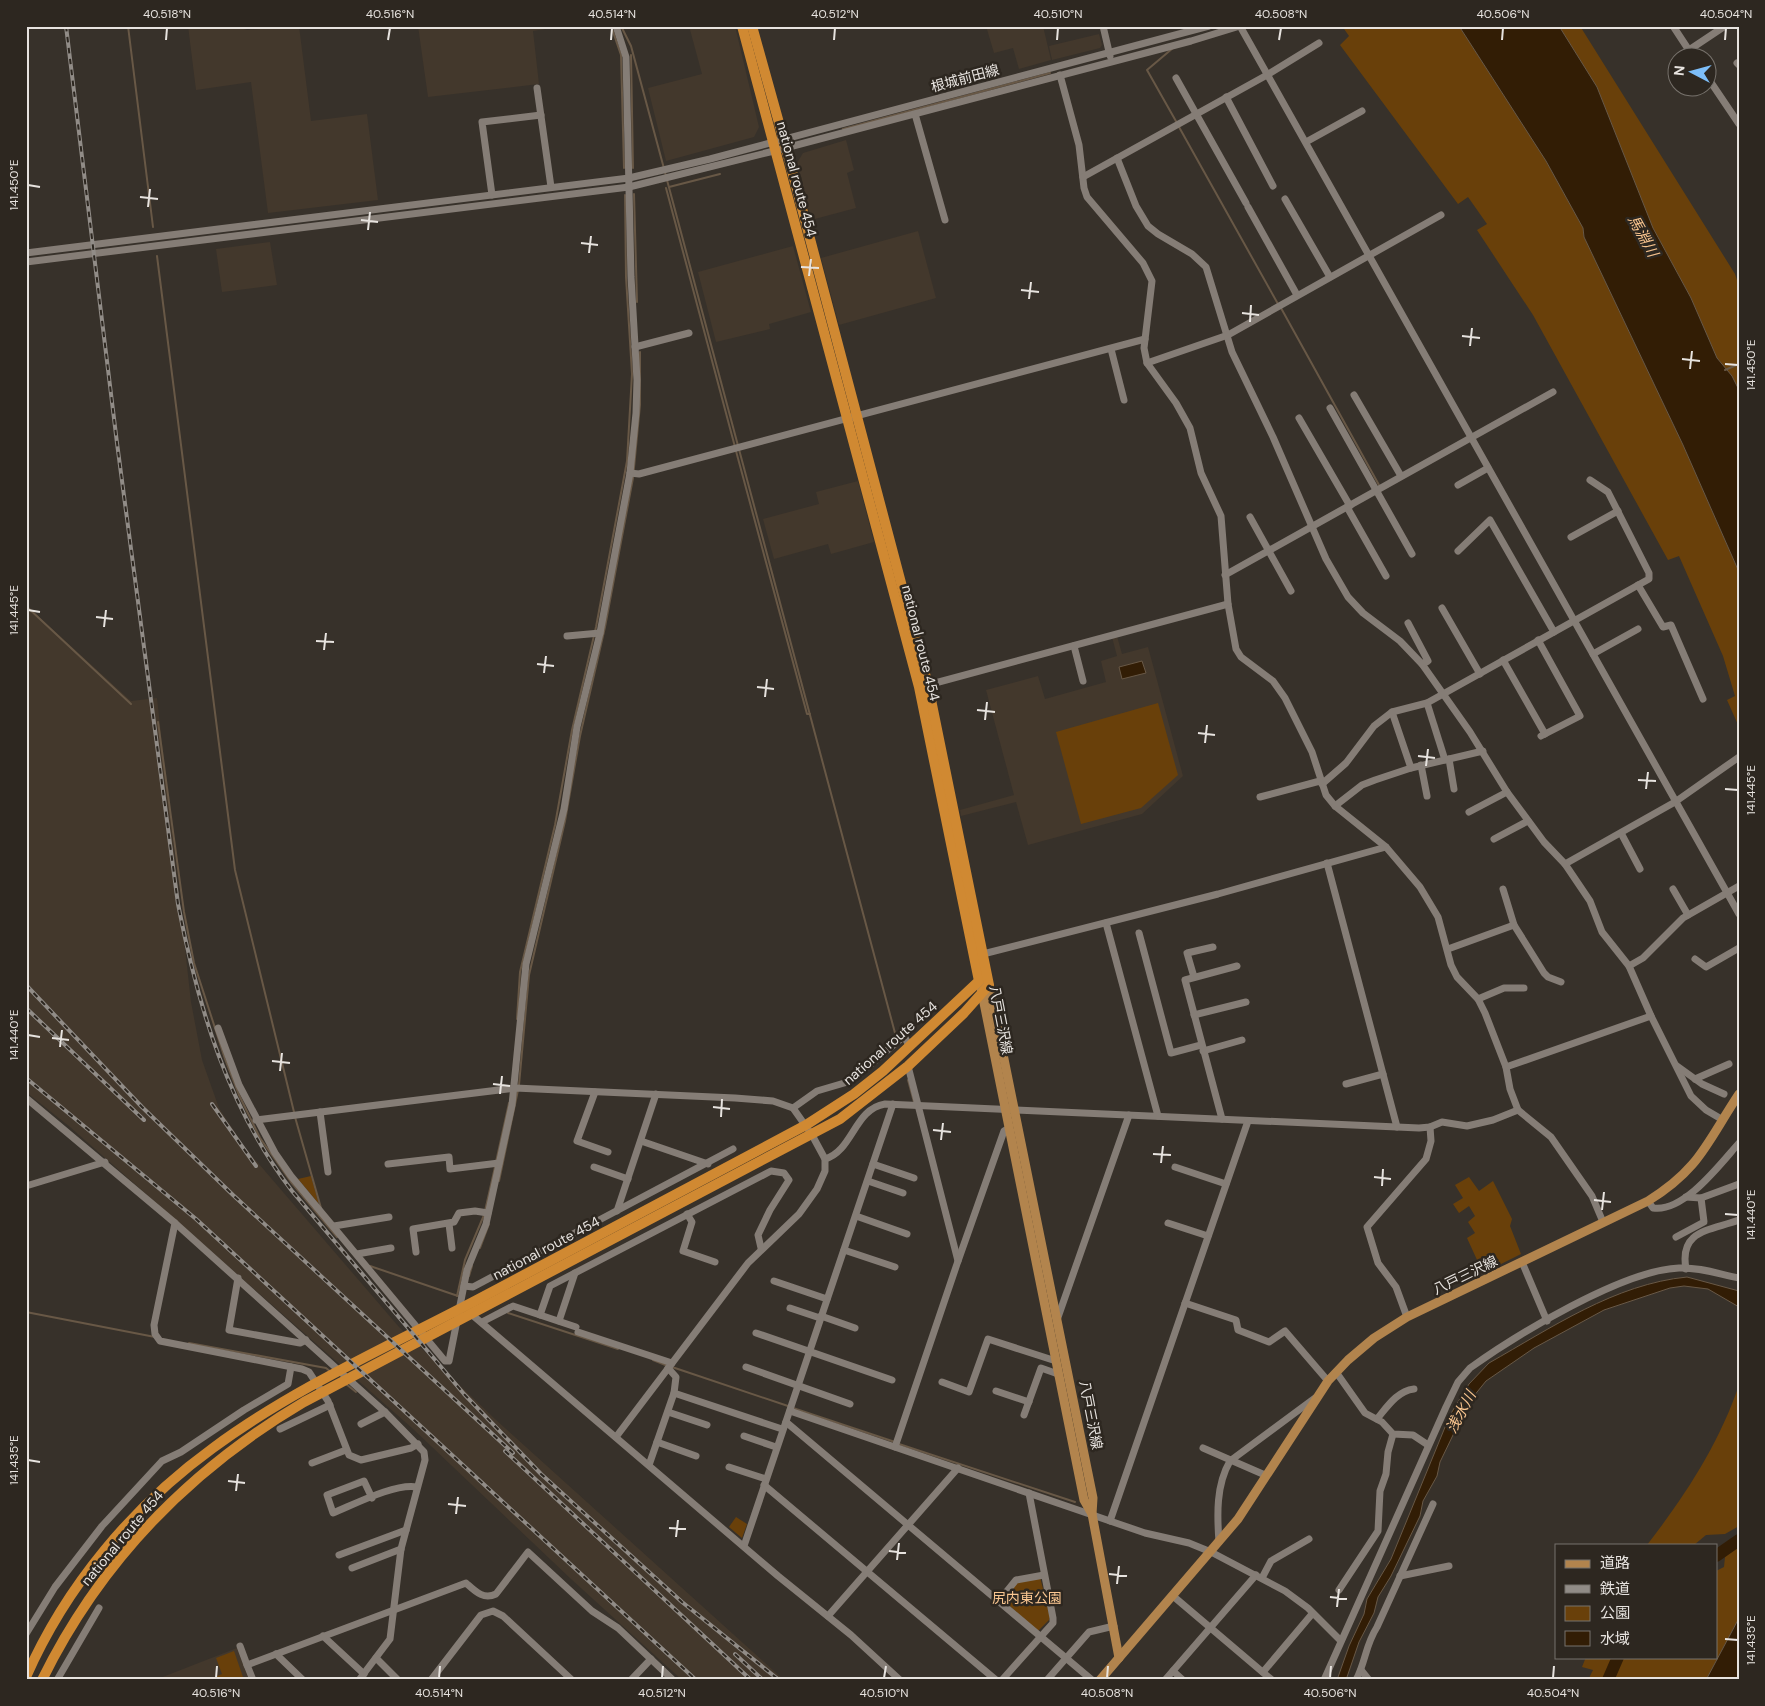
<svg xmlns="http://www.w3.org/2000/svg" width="1765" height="1706" font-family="'DM Sans','Noto Sans JP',sans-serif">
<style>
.built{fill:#43382c}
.green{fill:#69400a}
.water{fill:#321d05;stroke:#685846}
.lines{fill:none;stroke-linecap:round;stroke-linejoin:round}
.stream{stroke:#685846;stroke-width:2}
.river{stroke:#321d05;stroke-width:12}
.minor{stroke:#857d76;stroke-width:7}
.major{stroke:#b2844d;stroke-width:9}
.highway{stroke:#d08932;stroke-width:10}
.rail-casing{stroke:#918c87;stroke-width:4}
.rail{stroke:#2d2720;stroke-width:2;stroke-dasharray:5.5;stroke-linecap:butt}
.ticks{fill:none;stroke:#e7e3df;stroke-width:2}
.labels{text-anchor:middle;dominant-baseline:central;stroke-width:5;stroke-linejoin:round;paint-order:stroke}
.street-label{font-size:14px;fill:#e7e3df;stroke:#2d2720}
.park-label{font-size:14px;fill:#fbc791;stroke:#2d2720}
.water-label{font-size:15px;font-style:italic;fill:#f7c38d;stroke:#2d2720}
.neatline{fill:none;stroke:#e7e3df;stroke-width:2}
.ticks-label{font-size:12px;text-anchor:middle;fill:#e7e3df}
</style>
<rect width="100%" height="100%" fill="#37312a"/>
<!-- built -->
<g class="built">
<polygon points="188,26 243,26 244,29 247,30 299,26 311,121 367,114 378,200 268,213 251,82 196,90"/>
<polygon points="418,26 564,26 533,31 539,84 428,97"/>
<polygon points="689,26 735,26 759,127 754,137 666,161 648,88 702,74"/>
<polygon points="986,26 1043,26 1051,60 1019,69 1013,48 994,53"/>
<polygon points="1099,34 1102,45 1100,48 1052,60 1049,46"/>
<polygon points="846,140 854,170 847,173 856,208 811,220 797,163 803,153"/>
<polygon points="918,231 936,298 839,325 821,258"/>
<polygon points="270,242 277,285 222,292 216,249"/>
<polygon points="793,246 811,312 769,324 770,329 716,342 698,272"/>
<polygon points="858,481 874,542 831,554 828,544 774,559 763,519 819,504 816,492"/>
<polygon points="26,605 131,701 157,698 191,1002 202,1060 219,1108 246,1149 399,1327 495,1419 784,1680 682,1680 571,1579 412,1428 70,1127 26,1092"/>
<polygon points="1117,636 1122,654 1148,647 1183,776 1142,814 1028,845 1016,802 961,816 960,810 1014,795 986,690 1038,676 1045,699 1106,682 1101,661 1117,656 1112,637"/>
<polygon points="237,1648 249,1680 155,1680"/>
</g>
<!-- green -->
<g class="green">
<polygon points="1342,26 1459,26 1546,161 1583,228 1584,237 1683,445 1739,572 1739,727 1727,700 1735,696 1723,656 1679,556 1668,560 1533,315 1477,230 1487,224 1468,197 1458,204 1340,45 1349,36"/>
<polygon points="1559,26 1580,26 1735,274 1739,286 1739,390 1732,376 1717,358 1691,298 1653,228 1597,87"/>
<polygon points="1158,703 1178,775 1141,808 1081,824 1056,732"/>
<polygon points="311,1176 319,1204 298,1179"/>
<polygon points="1469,1177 1479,1191 1493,1181 1512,1219 1510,1226 1521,1254 1483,1273 1467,1238 1475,1233 1468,1222 1475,1216 1469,1206 1459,1213 1453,1204 1463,1198 1455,1185"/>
<path d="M1739 1385V1526L1725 1534 1706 1535 1694 1545H1647C1685 1496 1719 1444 1739 1385Z"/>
<polygon points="736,1517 747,1524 742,1538 729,1527"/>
<polygon points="1739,1545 1739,1618 1706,1680 1612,1680 1623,1657 1716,1657 1716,1571 1724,1567 1725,1557"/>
<polygon points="1040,1577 1050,1617 1049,1620 1038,1631 1004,1601 1017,1582"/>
<polygon points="234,1651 244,1680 208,1680 222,1674 216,1658"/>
<polygon points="1586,1657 1613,1657 1603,1680 1588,1680 1593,1670 1582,1667"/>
</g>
<!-- water -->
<g class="water">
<polygon points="1459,26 1559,26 1597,87 1653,228 1691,298 1717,358 1732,376 1739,390 1739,572 1683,445 1584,237 1583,228 1546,161"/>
<polygon points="1142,661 1146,673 1122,679 1119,667"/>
<path d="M1687 1277 1739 1291V1307L1708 1289 1684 1286 1670 1288 1604 1310 1534 1348 1486 1381 1469 1402 1440 1462 1437 1476 1423 1501 1420 1516 1391 1576 1378 1597 1374 1613 1359 1642 1346 1680H1337L1349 1646 1364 1614 1367 1599 1391 1559 1450 1415 1469 1384 1489 1363C1551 1328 1615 1284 1687 1277Z"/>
<polygon points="1739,1618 1739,1680 1706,1680"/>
</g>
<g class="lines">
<!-- stream -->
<g class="stream">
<polyline points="128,26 153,227"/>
<polyline points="611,26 621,55 624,168"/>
<polyline points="621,26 631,46 666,176"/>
<polyline points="1173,48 1147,70 1177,123"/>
<polyline points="631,55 633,168"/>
<polyline points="1179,127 1278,304"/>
<polyline points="843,129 1050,73"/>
<polyline points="667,180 895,1033"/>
<polyline points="669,187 720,174"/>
<polyline points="666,188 735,447"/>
<polyline points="634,194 637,302"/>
<polyline points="157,256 235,870 294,1112"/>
<polyline points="1281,308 1379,485"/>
<polyline points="1725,370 1739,364"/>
<polyline points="736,451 807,714 810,714"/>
<polyline points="26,606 131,704"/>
<polyline points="158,722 184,912 194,963 225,1059 239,1095 260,1138 291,1182 337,1237"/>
<polyline points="517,1019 520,972 555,825 572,730 596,627 627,461 632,374 626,277 625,195"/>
<polyline points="908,1080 914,1102"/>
<polyline points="519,1085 529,975 565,821 580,736 605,627 633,478 640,405 640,352"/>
<polyline points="295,1117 321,1208"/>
<polyline points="496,1162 509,1103"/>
<polyline points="499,1181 518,1090"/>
<polyline points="485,1211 495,1167"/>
<polyline points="480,1248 489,1224"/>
<polyline points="370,1266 458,1296"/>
<polyline points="469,1276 472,1266"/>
<polyline points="457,1296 465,1260 484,1215"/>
<polyline points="26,1312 155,1337"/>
<polyline points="508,1313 618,1349"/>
<polyline points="189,1343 326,1368 331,1372"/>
<polyline points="653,1360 668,1366"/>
<polyline points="672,1367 788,1406"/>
<polyline points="346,1384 356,1392"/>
<polyline points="793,1408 895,1442"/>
<polyline points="899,1444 1075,1502"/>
</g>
<!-- river -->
<g class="river">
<polyline points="1716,1556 1739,1540"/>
<polyline points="1608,1680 1618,1657"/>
</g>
<!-- minor -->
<g class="minor">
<polyline points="1103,26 1110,56"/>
<polyline points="1240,26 1739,914"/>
<polyline points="1673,26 1694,58"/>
<polyline points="1689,50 1725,26"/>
<polyline points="1737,63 1739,65"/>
<polyline points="1060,75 1079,145 1084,188 1087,197 1143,263 1152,281 1144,348 1147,363 1176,403 1190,428 1201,473 1221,516 1228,604 1236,649 1241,657 1273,681 1285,698 1312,752 1326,795 1335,806 1386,847 1420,887 1438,917 1451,965 1457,977 1478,999 1485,1013 1506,1067 1510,1089 1518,1110 1551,1137 1592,1196 1603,1222"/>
<polyline points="1176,78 1246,203"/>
<polyline points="1708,78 1739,124"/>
<polyline points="537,88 551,187"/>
<polyline points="1226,97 1273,186"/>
<polyline points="915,114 945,220"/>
<polyline points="1306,142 1362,111"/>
<polyline points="1117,158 1136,206 1148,226 1158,234 1192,254 1206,267 1232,352 1273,437 1326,559 1348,597 1363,613 1400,641 1422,664 1470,732 1507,792 1544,842 1565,864 1590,901 1602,932 1629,966 1651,1016 1691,1096 1706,1110 1723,1120"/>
<polyline points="1083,177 1267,75 1319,43"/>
<polyline points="492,195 482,122 541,115"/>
<polyline points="1285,199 1330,277"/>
<polyline points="1248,207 1297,295"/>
<polyline points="26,253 629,178 710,159 1209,26"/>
<polyline points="26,262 629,187 774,151 1191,41 1240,26"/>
<polyline points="635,347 689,333"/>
<polyline points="1111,349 1124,400"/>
<polyline points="1147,363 1228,335 1441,215"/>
<polyline points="1354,395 1401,476"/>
<polyline points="1330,408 1412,554"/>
<polyline points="1299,418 1350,506"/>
<polyline points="630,473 639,474 1145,339"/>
<polyline points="1458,485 1488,468"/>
<polyline points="1347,507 1386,576"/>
<polyline points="1250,517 1291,591"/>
<polyline points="1571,537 1618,511"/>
<polyline points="1458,551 1490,520 1554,632"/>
<polyline points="1225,575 1553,392"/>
<polyline points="1638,585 1663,627 1671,625 1703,699"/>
<polyline points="1442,608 1480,674"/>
<polyline points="1408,623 1428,661 1422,664"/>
<polyline points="567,636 600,633"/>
<polyline points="1538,640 1580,716 1541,736"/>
<polyline points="1074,646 1083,681"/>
<polyline points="1593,654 1638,629"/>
<polyline points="1503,660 1545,734"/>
<polyline points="924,686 1228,604"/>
<polyline points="1427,703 1445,760"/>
<polyline points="1392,712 1411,768"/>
<polyline points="1449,759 1454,789"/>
<polyline points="1421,765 1427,796"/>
<polyline points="1322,784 1346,763 1374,726 1392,712 1427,703 1649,579 1649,573 1608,492 1590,480"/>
<polyline points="1260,797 1320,781"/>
<polyline points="1335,806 1362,785 1375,780 1411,768 1483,751"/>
<polyline points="1469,812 1507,792"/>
<polyline points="1621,833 1640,869"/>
<polyline points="1494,839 1528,821"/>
<polyline points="1327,863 1397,1127"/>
<polyline points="1565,864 1675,802 1739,757"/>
<polyline points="1503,889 1514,925 1544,973 1548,977 1561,982"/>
<polyline points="1673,889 1688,915"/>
<polyline points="1106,923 1158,1116"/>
<polyline points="1139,933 1171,1053 1201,1045"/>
<polyline points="1448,949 1514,925"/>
<polyline points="979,955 1218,894 1386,847"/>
<polyline points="1695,959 1706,967 1739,948"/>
<polyline points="1629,966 1643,958 1683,918 1739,886"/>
<polyline points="1194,977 1187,953 1213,947"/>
<polyline points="1478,999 1504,988 1524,988"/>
<polyline points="1194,1015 1246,1002"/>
<polyline points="218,1028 239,1085 275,1153 291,1176 445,1361 449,1361 467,1270 486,1224 512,1105 526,964 564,809 577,727 600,633 630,473 636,413 637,380 631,277 626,57 616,26"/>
<polyline points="1203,1051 1242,1040"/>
<polyline points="1677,1066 1702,1084 1724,1094"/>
<polyline points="1506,1067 1651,1016"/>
<polyline points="1695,1079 1729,1064"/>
<polyline points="1346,1084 1383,1074"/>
<polyline points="595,1092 577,1141 608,1152"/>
<polyline points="26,1098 175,1223 154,1325 155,1334 160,1341 302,1369 309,1372 328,1401 349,1455 361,1460 411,1448 418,1444"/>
<polyline points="793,1108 817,1091 851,1081 904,1036 910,1047"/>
<polyline points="320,1112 328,1172"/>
<polyline points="1222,1119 1185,980 1237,966"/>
<polyline points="256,1120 515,1088 735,1098 773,1101 793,1108 812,1135 825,1159 825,1171 817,1189 799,1214 748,1263 616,1437"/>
<polyline points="641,1141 708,1164"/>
<path d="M825 1159C853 1151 854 1109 885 1104L1419 1128 1430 1127 1442 1122 1467 1126 1493 1120 1518 1110"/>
<polyline points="388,1164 449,1157 450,1169 499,1163"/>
<polyline points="873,1164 914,1178"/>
<polyline points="594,1167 628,1179"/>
<polyline points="1175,1167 1226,1184"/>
<polyline points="868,1181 903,1193"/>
<polyline points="26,1186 105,1162"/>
<polyline points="1686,1197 1701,1198 1739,1184"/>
<path d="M1648 1201 1653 1208C1684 1213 1721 1163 1739 1143"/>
<polyline points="617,1211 656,1094"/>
<polyline points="687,1214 692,1222 683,1251 715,1262"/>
<polyline points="856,1216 907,1234"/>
<polyline points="175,1223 385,1412 424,1452 425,1460 401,1549 390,1639 359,1680"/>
<polyline points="1168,1223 1208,1236"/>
<polyline points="449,1224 452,1248"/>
<polyline points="334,1226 389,1217"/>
<polyline points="1676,1237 1704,1222 1701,1198"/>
<polyline points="844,1250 895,1267"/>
<polyline points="416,1252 413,1229 454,1222 459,1213 475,1211 488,1213"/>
<polyline points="357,1254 391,1248"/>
<polyline points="958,1261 1004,1131 1009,1128"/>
<polyline points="1522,1262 1547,1321"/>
<path d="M1686 1269C1679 1230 1709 1231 1739 1220"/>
<polyline points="238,1278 229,1330 300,1343 306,1340"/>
<polyline points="774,1281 827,1299"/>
<polyline points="464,1286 473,1287 733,1149"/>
<polyline points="1185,1303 1236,1320 1238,1330 1269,1342 1285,1331 1328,1381"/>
<polyline points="790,1308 820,1318"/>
<polyline points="470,1313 778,1576 851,1635 900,1680"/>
<polyline points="540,1315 550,1286 771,1171 784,1173 789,1180 770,1210 758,1235 761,1248"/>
<polyline points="821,1316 855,1328"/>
<polyline points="1407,1317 1396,1287 1378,1263 1367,1227 1426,1159 1431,1141 1430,1127"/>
<polyline points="1057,1320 1129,1115"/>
<polyline points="559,1321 575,1273"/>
<polyline points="482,1322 513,1306 576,1327"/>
<polyline points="578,1332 672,1363"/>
<polyline points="756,1333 892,1380"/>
<polyline points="746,1367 850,1404"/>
<polyline points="668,1368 676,1377 674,1393"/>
<polyline points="1336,1372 1365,1413 1382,1422 1393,1434 1413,1435 1428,1445"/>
<polyline points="942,1382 969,1392 988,1339 1056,1361"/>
<polyline points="996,1391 1029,1402"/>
<polyline points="790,1411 1110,1521 1145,1533 1189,1543 1211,1552 1285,1591 1308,1608 1340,1640"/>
<polyline points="668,1412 707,1425"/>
<polyline points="1024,1415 1041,1368 1058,1374"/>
<path d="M1377 1419C1387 1407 1397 1391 1414 1389"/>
<polyline points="786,1422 1092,1680"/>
<polyline points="361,1424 385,1412"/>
<polyline points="280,1429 330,1405"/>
<polyline points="744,1436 776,1447"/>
<polyline points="657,1442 696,1456"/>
<polyline points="895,1447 958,1261 908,1066"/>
<polyline points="1203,1448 1265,1475"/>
<polyline points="312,1463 346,1450"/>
<polyline points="649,1465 674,1393 782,1429"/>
<polyline points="729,1467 766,1479"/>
<polyline points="764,1485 996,1680"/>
<path d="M372 1498 364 1481 327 1495 333 1513C355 1504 395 1483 417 1487"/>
<polyline points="1110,1521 1248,1121"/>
<path d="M1219 1542C1217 1515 1216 1485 1230 1461L1315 1398"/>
<polyline points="744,1546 893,1104"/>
<polyline points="339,1555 406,1530"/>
<polyline points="352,1568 401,1549"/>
<polyline points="1400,1576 1449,1566"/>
<polyline points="1262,1578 1271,1561 1309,1539"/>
<polyline points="1339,1590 1378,1531 1380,1491 1386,1474 1388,1452 1393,1434"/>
<polyline points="1173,1596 1272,1680"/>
<polyline points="999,1601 1016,1580 1044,1575"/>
<polyline points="828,1616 958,1468"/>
<polyline points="26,1634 55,1587 102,1526 162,1461 181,1452 244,1410 288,1384 291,1367"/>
<polyline points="323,1636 364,1674"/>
<polyline points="240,1646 247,1665"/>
<polyline points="276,1654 303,1680"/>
<polyline points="376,1658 398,1680"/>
<polyline points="1361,1670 1369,1680"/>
<polyline points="1173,1671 1183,1680"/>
<polyline points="1263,1672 1312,1614"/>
<polyline points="57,1680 99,1608"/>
<path d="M253 1680 247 1665 466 1583C475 1591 483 1600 496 1594L528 1552 592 1611 618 1628 673 1680"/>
<polyline points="431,1680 481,1615 493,1611 503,1616 572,1680"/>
<polyline points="631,1680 651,1659"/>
<polyline points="1002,1680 1053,1623 1053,1618 1029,1493"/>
<polyline points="1047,1680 1089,1632 1114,1626"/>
<polyline points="1165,1680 1256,1575"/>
<path d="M1324 1680 1446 1407 1458 1382 1470 1368C1516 1335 1623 1270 1679 1268 1699 1267 1719 1274 1739 1278"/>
<path d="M1356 1680C1366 1661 1365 1646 1377 1627L1433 1504"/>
</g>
<!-- major -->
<g class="major">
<polyline points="985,983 989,985 1093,1498 1092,1514"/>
<polyline points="981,988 1084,1500 1092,1514 1119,1658"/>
<path d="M1100 1680 1238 1519 1328 1381 1348 1360 1374 1338 1407 1317 1648 1201C1700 1169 1707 1142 1739 1094"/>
</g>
<!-- highway -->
<g class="highway">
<path d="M26 1677C66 1586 133 1506 213 1448 291 1390 387 1347 473 1302 584 1243 695 1184 806 1125L854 1094 883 1071 979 981 919 687 742 26"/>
<path d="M42 1680C101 1560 189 1470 304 1402L840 1119 908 1066 964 1013 989 985 928 685 786 148 752 26"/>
</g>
<defs>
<g id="rail">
<path d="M66 26 117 443 178 904C198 1007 228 1108 292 1191L464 1394 541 1474 682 1602 779 1680"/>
<polyline points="26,985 142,1107 233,1195 513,1453"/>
<polyline points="26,1008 144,1120"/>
<polyline points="26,1078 196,1219 696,1680"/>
<polyline points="212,1104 256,1166"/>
<polyline points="505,1451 751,1680"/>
<polyline points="735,1654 763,1680"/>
</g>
</defs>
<!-- rail casing -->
<use href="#rail" class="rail-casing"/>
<!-- rail -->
<use href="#rail" class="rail"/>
</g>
<!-- ticks -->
<path class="ticks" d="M166 40 167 28M388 40 390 28M611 40 612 28M834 40 835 28M1057 40 1058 28M1279 40 1281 28M1502 40 1503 28M1725 40 1726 28M28 185 40 187M140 197 158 199M148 207 150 189M361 220 378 222M368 230 370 212M581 243 598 245M589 253 591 236M801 267 819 268M809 276 811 259M1021 290 1039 292M1029 299 1031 282M1242 313 1259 315M1250 322 1251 305M1462 336 1480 338M1470 346 1472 328M1682 359 1700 361M1725 364 1738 365M1690 369 1692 351M28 610 40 612M96 617 113 619M104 627 106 610M316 641 334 642M324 650 326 633M537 664 554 666M544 673 546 656M757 687 774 689M765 697 767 679M977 710 995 712M985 720 987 702M1198 733 1215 735M1205 743 1207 725M1418 756 1435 758M1426 766 1428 749M1638 780 1656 781M1646 789 1648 772M1725 789 1738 790M28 1035 40 1037M52 1038 69 1040M60 1047 62 1030M272 1061 290 1063M280 1071 282 1053M493 1084 510 1086M500 1094 502 1076M713 1107 730 1109M721 1117 722 1099M933 1130 951 1132M941 1140 943 1123M1153 1154 1171 1155M1161 1163 1163 1146M1374 1177 1391 1179M1382 1186 1383 1169M1594 1200 1611 1202M1602 1210 1604 1192M1725 1214 1738 1215M28 1460 40 1462M228 1481 245 1483M236 1491 238 1474M448 1504 466 1506M456 1514 458 1497M669 1528 686 1529M676 1537 678 1520M889 1551 906 1553M897 1560 899 1543M1109 1574 1127 1576M1117 1584 1119 1566M1330 1597 1347 1599M1337 1607 1339 1589M1725 1639 1738 1640M216 1678 217 1666M439 1678 440 1666M662 1678 663 1666M884 1678 886 1666M1107 1678 1108 1666M1330 1678 1331 1666M1553 1678 1554 1666"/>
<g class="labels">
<!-- street labels -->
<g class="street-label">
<text transform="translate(965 78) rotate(-15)">根城前田線</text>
<text transform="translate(797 179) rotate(75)">national route 454</text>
<text transform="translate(921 643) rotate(76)">national route 454</text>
<text transform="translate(1001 1020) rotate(79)">八戸三沢線</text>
<text transform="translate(890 1043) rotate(-41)">national route 454</text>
<text transform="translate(546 1248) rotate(-28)">national route 454</text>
<text transform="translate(1465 1275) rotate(-26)">八戸三沢線</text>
<text transform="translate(1091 1415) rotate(79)">八戸三沢線</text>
<text transform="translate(122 1538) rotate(-50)">national route 454</text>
</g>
<!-- park labels -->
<g class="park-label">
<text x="1027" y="1598">尻内東公園</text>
</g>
<!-- water labels -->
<g class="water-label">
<text transform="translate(1643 236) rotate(61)">馬淵川</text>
<text transform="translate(1461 1412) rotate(-62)">浅水川</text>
</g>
</g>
<!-- border -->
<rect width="1765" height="1706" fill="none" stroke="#2d2720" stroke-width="55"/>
<!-- legend -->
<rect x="1555" y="1544" width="162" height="115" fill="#2d2720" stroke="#77726c"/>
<rect x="1565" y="1560" width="25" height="8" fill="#b2844d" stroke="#77726c"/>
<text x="1600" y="1568" font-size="15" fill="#e7e3df">道路</text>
<rect x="1565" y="1585" width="25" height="8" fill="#918c87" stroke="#77726c"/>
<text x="1600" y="1594" font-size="15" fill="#e7e3df">鉄道</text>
<rect x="1565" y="1606" width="25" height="15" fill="#69400a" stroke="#77726c"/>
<text x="1600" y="1618" font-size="15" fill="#e7e3df">公園</text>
<rect x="1565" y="1631" width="25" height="15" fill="#321d05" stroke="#77726c"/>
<text x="1600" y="1644" font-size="15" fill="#e7e3df">水域</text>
<!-- north arrow -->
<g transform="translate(1692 72) rotate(276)"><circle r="24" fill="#2d2720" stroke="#77726c"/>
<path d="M0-4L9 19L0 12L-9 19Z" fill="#7dbef9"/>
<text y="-8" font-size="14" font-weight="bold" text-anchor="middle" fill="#e7e3df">N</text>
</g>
<rect x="28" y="28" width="1710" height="1650" class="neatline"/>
<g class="ticks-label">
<text x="167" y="18">40.518°N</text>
<text x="390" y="18">40.516°N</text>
<text x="612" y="18">40.514°N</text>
<text x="835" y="18">40.512°N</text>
<text x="1058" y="18">40.510°N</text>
<text x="1281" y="18">40.508°N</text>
<text x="1503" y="18">40.506°N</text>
<text x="1726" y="18">40.504°N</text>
<text transform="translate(14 185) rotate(-90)" y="4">141.450°E</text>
<text transform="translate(1751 365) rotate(-90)" y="4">141.450°E</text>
<text transform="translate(14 610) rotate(-90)" y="4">141.445°E</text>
<text transform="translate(1751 790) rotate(-90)" y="4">141.445°E</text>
<text transform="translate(14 1035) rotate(-90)" y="4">141.440°E</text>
<text transform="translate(1751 1215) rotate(-90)" y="4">141.440°E</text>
<text transform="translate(14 1460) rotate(-90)" y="4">141.435°E</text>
<text transform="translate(1751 1640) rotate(-90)" y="4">141.435°E</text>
<text x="216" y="1697">40.516°N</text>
<text x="439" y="1697">40.514°N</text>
<text x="662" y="1697">40.512°N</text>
<text x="884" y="1697">40.510°N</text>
<text x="1107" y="1697">40.508°N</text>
<text x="1330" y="1697">40.506°N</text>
<text x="1553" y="1697">40.504°N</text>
</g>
</svg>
